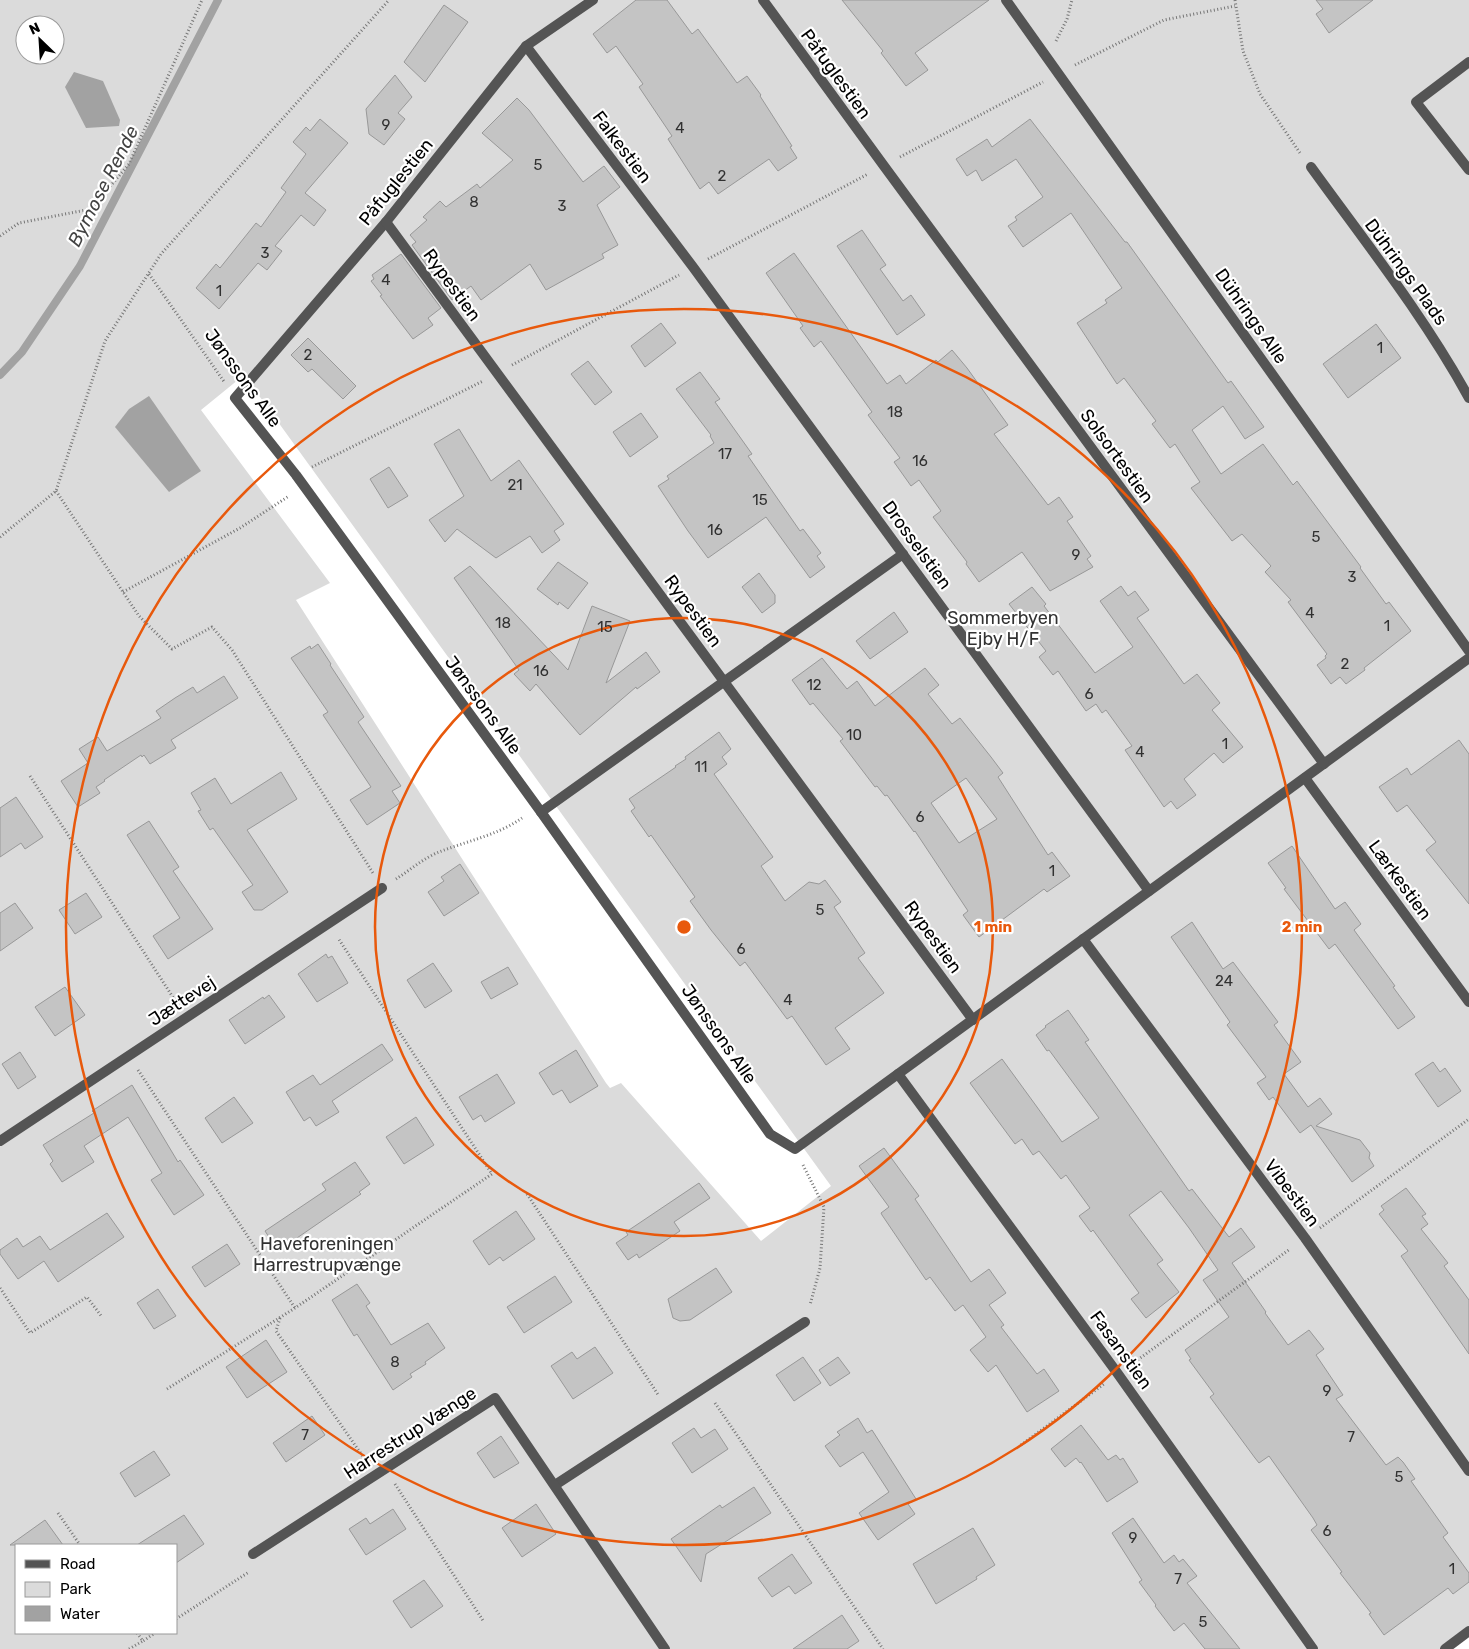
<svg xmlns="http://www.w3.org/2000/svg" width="1469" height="1649" font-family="Rubik,sans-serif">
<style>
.green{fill:#dbdbdb;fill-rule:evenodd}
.water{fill:#a2a2a2}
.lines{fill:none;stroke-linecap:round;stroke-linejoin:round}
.stream{stroke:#a2a2a2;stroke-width:8}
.building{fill:#c4c4c4;stroke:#989898;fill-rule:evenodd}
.path{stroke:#767676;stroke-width:3;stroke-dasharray:1 2.5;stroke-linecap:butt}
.service{stroke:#545454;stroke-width:10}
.minor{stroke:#545454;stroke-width:10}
.ring{fill:none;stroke:#e8590c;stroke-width:2.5}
.labels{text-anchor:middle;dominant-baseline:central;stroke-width:4.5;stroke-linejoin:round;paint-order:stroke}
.number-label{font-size:15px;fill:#313131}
.street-label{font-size:18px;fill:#000;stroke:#fff}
.park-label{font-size:18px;fill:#323232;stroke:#fff}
.water-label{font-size:19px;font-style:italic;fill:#434343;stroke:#fff}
.centre{fill:#e8590c;stroke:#fff;stroke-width:2.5}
.ring-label{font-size:15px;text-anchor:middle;font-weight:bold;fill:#e8590c;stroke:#fff;stroke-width:4.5;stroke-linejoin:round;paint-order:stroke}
</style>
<rect width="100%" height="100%" fill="#fff"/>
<!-- green -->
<path class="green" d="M0 0H1469V1635L1451 1649H0ZM25 25H55V55H25ZM244 375 831 1186 761 1241 621 1083 610 1088 606 1083 296 600 330 583 201 410ZM16 1545H176V1633H16Z"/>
<!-- water -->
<g class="water">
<polygon points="74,72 103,81 120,120 119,126 86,128 65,87"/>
<polygon points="149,396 201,471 169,492 115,427 129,409"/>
</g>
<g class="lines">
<!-- stream -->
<polyline class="stream" points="0,375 22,352 80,266 218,0"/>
</g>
<!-- building -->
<g class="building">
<polygon points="636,0 667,0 692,34 698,29 737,83 747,76 761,95 760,96 792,146 790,147 797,158 778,171 769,159 718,194 709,182 700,189 668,139 672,136 639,87 643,84 616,46 607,53 593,34"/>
<polygon points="842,0 989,0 915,53 928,70 906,86 881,53 883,51"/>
<polygon points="1316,0 1373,0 1329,33 1316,14 1323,9"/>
<polygon points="444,5 468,22 425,82 404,62"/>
<polygon points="395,75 412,97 398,113 405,119 384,145 369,134 366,109"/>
<polygon points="517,98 529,110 583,182 604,166 620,187 597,205 618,245 602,254 604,258 546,290 530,264 481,300 471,286 452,300 412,245 416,242 410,235 427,220 423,217 440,201 446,207 477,184 480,188 513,160 482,133"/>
<polygon points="320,119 348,143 305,193 326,210 314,226 301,215 275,246 282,251 267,270 258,263 219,309 196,288 216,264 220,268 256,223 261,227 286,192 281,188 306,154 293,142 306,127 310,131"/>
<polygon points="1030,119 1125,242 1127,242 1228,383 1231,381 1264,427 1245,439 1223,406 1192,430 1221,474 1263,444 1293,485 1297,481 1361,567 1360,568 1386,604 1389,602 1411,631 1364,668 1365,670 1346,684 1340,677 1331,684 1317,665 1326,658 1325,656 1327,654 1288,602 1291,600 1265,572 1271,566 1242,534 1232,541 1191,488 1200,482 1175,444 1170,448 1152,424 1156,421 1124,378 1117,384 1077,323 1107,303 1105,300 1122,288 1071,213 1023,247 1008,226 1017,220 1015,217 1043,197 1016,159 982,181 976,170 967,176 956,159 987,139 992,147"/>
<polygon points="862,230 886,265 880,269 903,301 911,295 925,315 897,335 837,246"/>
<polygon points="794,253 887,384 900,375 906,384 936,360 938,362 952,350 967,368 1008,425 994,434 1048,505 1059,497 1073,517 1067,521 1091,556 1087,559 1093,567 1050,591 1022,552 979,582 966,564 967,562 933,517 941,511 919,480 911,486 894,462 900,458 868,415 872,412 821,341 814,347 800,328 803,326 766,273"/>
<polygon points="401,254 441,308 428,318 433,325 413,339 380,296 382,295 371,281 374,279 372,275"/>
<polygon points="661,323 676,343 645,367 631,346"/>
<polygon points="1376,324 1401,358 1348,398 1323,364"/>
<polygon points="308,338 356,386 343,399 312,369 308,372 291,355"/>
<polygon points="588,361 612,392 595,405 571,374"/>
<polygon points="700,372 720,399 715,402 752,454 748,456 800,531 803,529 821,553 817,556 825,567 810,578 766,517 708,558 688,531 658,486 669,479 667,476 714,443 710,436 711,435 676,389"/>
<polygon points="641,413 658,437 630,457 613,432"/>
<polygon points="459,429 491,481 519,460 564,524 554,531 560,540 542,553 530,536 496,558 457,529 445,542 429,520 464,496 434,444"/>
<polygon points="389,467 408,496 388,508 370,479"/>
<polygon points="558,562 588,583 568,609 559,602 558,605 537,589"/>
<polygon points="470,566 568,670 592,606 630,621 606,683 646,652 660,672 637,689 636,687 580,735 536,684 530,691 514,674 519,670 454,578"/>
<polygon points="759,573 775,595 775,603 762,613 742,587"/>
<polygon points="1121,586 1128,596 1135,591 1149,610 1137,618 1184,684 1197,674 1220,703 1212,710 1243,747 1223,763 1214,753 1184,779 1196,795 1177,809 1171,801 1164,807 1125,750 1132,746 1106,710 1102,713 1096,704 1086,711 1058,671 1053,675 1039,657 1046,651 1009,604 1032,587 1046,604 1044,606 1095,673 1133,647 1100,601"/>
<polygon points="894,612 908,632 870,659 856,641"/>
<polygon points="318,644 331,664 330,665 364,717 358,722 401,786 392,791 400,803 367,825 350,800 371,787 323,715 328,712 291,658 310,646 311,649"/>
<path d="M822 658 847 689 857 681 875 706 925 668 939 685 928 694 952 724 960 718 991 757 1003 773 998 777 1048 855 1052 852 1070 876 1047 892 1044 889 979 937 963 915 968 911 915 831 914 832 887 795 885 796 877 786 875 787 840 741 843 739 813 703 810 705 792 680ZM966 778 997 819 959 843 931 803Z"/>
<polygon points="224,676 238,698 171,740 176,748 150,764 144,755 142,757 141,755 104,780 105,781 96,787 100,793 78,807 61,781 88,763 79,749 98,737 107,751 161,718 156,711 175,698 193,687 197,693"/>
<polygon points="719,732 731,749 722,757 727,764 714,774 773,857 761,866 785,901 809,882 819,884 825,880 841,902 834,907 865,953 858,958 884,993 835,1028 850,1049 826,1065 792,1016 787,1019 745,962 740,966 711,930 690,901 695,897 651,835 649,837 631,811 635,808 629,799 676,767 675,766 686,759 685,757"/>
<polygon points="1459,740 1469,754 1469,904 1426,850 1436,842 1407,805 1397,812 1379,787 1407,768 1411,775"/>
<polygon points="281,772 297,799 247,830 288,892 262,910 254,910 242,892 253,885 213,828 210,830 198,811 201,810 191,793 215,778 231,804"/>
<polygon points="16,797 43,837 25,849 21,843 0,857 0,808"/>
<polygon points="149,821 179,867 173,871 213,929 168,959 153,936 180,918 127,835"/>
<polygon points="1292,846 1335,909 1345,902 1361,924 1354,930 1395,986 1393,987 1415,1017 1398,1029 1335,944 1329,949 1284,889 1286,888 1268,863"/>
<polygon points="460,864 479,893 444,916 428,892 444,881 441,877"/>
<polygon points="86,893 102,917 75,934 59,910"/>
<polygon points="15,903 33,928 0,951 0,913"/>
<polygon points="1192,922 1223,969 1233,962 1278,1022 1274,1025 1301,1062 1284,1074 1308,1107 1320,1098 1332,1114 1316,1126 1360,1140 1370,1153 1369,1158 1374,1166 1352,1182 1311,1125 1300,1133 1273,1097 1269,1100 1257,1083 1266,1077 1227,1025 1230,1022 1171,937"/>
<polygon points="326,954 328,958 332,956 348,983 317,1002 298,974"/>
<polygon points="433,963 452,991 425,1008 407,980"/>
<polygon points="508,967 518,984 491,999 481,982"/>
<polygon points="65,987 85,1015 55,1036 35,1007"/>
<polygon points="269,995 285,1017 245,1044 229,1020 263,997 264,999"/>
<polygon points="1068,1010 1089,1040 1085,1042 1189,1191 1192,1189 1229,1237 1241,1228 1255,1247 1232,1263 1266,1312 1265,1313 1288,1345 1309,1330 1324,1349 1316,1355 1343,1395 1336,1399 1386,1465 1398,1457 1403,1462 1415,1479 1411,1481 1448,1533 1443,1537 1469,1573 1469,1582 1453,1594 1448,1588 1384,1635 1369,1614 1371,1613 1340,1573 1342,1572 1311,1530 1317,1525 1313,1518 1269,1456 1259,1463 1255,1458 1210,1397 1214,1394 1189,1360 1191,1359 1185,1350 1229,1317 1203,1280 1218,1270 1189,1228 1161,1191 1129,1215 1163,1260 1157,1264 1179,1292 1146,1318 1131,1299 1139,1293 1093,1230 1091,1232 1079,1216 1090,1208 1066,1175 1061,1179 1039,1151 1033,1155 1022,1139 1015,1144 970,1083 1002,1059 1037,1107 1062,1142 1099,1118 1049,1050 1047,1051 1036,1035 1046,1027 1045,1026"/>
<polygon points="382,1044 393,1060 332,1101 339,1112 316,1126 310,1117 304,1121 286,1092 313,1075 320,1085"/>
<polygon points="576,1050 598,1086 570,1103 562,1090 553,1095 539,1073"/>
<polygon points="20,1052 36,1077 18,1089 2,1064"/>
<polygon points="1433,1062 1440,1072 1445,1068 1461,1091 1438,1107 1415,1074"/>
<polygon points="497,1074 515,1103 485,1122 481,1115 473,1120 459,1097"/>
<polygon points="132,1085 178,1162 180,1160 204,1195 174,1215 151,1180 162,1173 128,1117 84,1146 94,1162 62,1182 50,1164 53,1161 43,1145 94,1113 92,1111"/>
<polygon points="234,1097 253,1123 222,1143 205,1118"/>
<polygon points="416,1117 434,1145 404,1164 386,1137"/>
<polygon points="884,1148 919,1196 915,1199 971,1282 989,1269 1006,1293 989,1305 1004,1325 1001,1327 1037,1374 1044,1369 1059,1391 1027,1412 996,1365 988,1372 970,1350 986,1337 963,1305 955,1311 930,1277 926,1280 882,1215 881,1213 889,1207 859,1166"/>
<polygon points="355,1162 370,1184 359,1192 361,1194 278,1251 265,1231 326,1190 322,1184"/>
<polygon points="699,1183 710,1198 674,1222 680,1231 639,1258 637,1254 628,1260 616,1243 628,1235 626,1232"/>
<polygon points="1406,1188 1426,1214 1422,1216 1428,1224 1421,1229 1448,1263 1444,1266 1469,1300 1469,1354 1401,1256 1408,1251 1379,1214 1384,1210 1381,1206"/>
<polygon points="516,1211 535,1239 503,1261 500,1257 489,1265 473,1241"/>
<polygon points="107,1213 124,1237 58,1282 44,1261 18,1279 0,1254 0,1250 17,1238 23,1247 40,1236 50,1250"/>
<polygon points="227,1244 240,1264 205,1287 192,1267"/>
<polygon points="716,1268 732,1292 690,1320 680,1321 673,1318 668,1299"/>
<polygon points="555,1276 572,1302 524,1333 507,1307"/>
<polygon points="357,1284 370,1303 366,1306 391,1345 428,1323 445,1348 425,1362 426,1364 410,1374 412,1377 393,1390 357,1334 354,1336 332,1300"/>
<polygon points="158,1289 176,1316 154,1329 137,1303"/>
<polygon points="266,1340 287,1372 247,1398 226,1367"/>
<polygon points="595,1347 613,1373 573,1399 551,1366 572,1352 577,1359"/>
<polygon points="803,1357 821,1383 794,1401 776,1375"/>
<polygon points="838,1357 850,1373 830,1386 819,1370"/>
<polygon points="312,1416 325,1435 286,1462 273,1443"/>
<polygon points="858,1418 867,1433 872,1430 916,1499 908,1504 915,1514 878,1540 859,1513 889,1492 863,1452 840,1467 825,1446 840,1435 837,1432"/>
<polygon points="1081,1425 1108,1460 1116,1455 1120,1460 1123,1458 1138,1482 1107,1502 1081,1462 1080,1463 1076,1458 1065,1467 1051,1449"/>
<polygon points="694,1428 701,1438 715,1429 728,1449 692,1473 672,1443"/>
<polygon points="501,1436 519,1463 494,1478 477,1453"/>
<polygon points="154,1451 170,1475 135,1497 120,1473"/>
<polygon points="754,1487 771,1513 706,1554 701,1582 671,1539 720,1505 722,1508"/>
<polygon points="536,1504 556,1534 522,1557 502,1528"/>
<polygon points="393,1509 406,1529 366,1555 349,1529 366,1518 370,1524"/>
<polygon points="184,1515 204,1544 176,1563 176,1545 137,1545"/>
<polygon points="1133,1518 1164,1563 1174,1555 1179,1562 1183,1559 1197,1576 1187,1583 1240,1649 1205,1649 1184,1623 1174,1631 1155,1606 1156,1605 1139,1582 1142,1580 1112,1533"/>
<polygon points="45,1520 63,1545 10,1545"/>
<polygon points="973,1528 995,1565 976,1577 977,1579 936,1604 913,1564"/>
<polygon points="792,1554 812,1583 795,1594 789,1586 772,1597 758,1578"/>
<polygon points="424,1580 443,1606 411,1628 393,1601"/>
<polygon points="842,1615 859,1641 847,1649 793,1649"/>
</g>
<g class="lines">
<!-- path -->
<g class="path">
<polyline points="1235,0 1243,51 1260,94 1300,153"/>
<polyline points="1056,41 1067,19 1072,0"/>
<polyline points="1075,65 1164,20 1235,6"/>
<polyline points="900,157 1043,82"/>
<polyline points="0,236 19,223 91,209 129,164 202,0"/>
<polyline points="708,259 868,174"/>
<polyline points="149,274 225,383"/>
<polyline points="512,365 679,275"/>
<polyline points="312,467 483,381"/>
<polyline points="56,491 139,616 172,649 212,627 232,650 373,873"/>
<polyline points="0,537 56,491 105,341 161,254 389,0"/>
<polyline points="123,592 240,528 289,496"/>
<polyline points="30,776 176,1002"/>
<path d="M396 879C410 870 424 858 439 852 467 841 498 835 522 818"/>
<polyline points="138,1070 295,1308"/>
<polyline points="803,1165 824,1207 820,1268 810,1305"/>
<polyline points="527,1194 659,1396"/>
<polyline points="1320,1228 1469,1119"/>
<polyline points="0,1288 30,1333 87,1297 102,1317"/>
<polyline points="280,1318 276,1331 366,1461"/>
<polyline points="1132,1364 1290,1249"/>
<polyline points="167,1389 295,1308 492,1174 338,938"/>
<polyline points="715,1403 883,1649"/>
<polyline points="1021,1445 1104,1384"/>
<polyline points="395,1484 484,1622"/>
<polyline points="58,1513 80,1545"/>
<polyline points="176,1619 249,1572"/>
<polyline points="137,1633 143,1641 155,1633"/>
<polyline points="129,1649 143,1641"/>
</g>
<!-- service -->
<g class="service">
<polyline points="593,0 526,46 386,222 235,398 296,475 541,812 770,1134 795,1149 1469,658"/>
<polyline points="763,0 884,166 1324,764"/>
<polyline points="1006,0 1469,651"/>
<polyline points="526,46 693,267 1149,891"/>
<polyline points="1469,62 1416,102 1469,170"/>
<path d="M1311 167C1366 243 1424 316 1469 398"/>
<polyline points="386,222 973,1020"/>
<polyline points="1305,778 1469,1002"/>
<polyline points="541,812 903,554"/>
<polyline points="1083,939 1305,1238 1469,1471"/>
<polyline points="898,1074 1118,1374 1313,1649"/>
<polyline points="555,1485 805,1322"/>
<polyline points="253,1554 495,1398 665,1649"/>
<polyline points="1445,1649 1469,1631"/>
</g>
<!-- minor -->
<polyline class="minor" points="0,1141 382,888"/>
</g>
<!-- distance rings -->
<g class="ring">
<circle cx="684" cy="927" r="309"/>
<circle cx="684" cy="927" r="618"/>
</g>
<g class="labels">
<!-- number labels -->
<g class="number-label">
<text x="386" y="125">9</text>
<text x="680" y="128">4</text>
<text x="538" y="165">5</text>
<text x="722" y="176">2</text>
<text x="474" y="202">8</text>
<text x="562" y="206">3</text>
<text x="265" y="253">3</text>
<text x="386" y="280">4</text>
<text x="219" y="291">1</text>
<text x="1380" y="348">1</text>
<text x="308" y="355">2</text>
<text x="895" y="412">18</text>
<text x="725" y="454">17</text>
<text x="920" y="461">16</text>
<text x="515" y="485">21</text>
<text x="760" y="500">15</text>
<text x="715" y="530">16</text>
<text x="1316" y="537">5</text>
<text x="1076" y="555">9</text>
<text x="1352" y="577">3</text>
<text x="1310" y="613">4</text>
<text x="503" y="623">18</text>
<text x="1387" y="626">1</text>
<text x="605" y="627">15</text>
<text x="1345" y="664">2</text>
<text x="541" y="671">16</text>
<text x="814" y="685">12</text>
<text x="1089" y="694">6</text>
<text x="854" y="735">10</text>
<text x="1225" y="744">1</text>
<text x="1140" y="752">4</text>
<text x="701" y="767">11</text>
<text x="920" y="817">6</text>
<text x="1052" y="871">1</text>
<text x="820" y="910">5</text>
<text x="741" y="949">6</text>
<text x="1224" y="981">24</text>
<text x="788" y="1000">4</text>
<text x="395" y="1362">8</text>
<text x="1327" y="1391">9</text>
<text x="305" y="1435">7</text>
<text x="1351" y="1437">7</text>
<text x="1399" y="1477">5</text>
<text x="1327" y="1531">6</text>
<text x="1133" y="1538">9</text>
<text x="1452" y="1569">1</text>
<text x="1178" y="1579">7</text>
<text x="1203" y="1622">5</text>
</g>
<!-- street labels -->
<g class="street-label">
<text transform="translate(836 74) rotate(54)">Påfuglestien</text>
<text transform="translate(622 147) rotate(53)">Falkestien</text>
<text transform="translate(396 182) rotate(-51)">Påfuglestien</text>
<text transform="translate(1406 272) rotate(54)">Dührings Plads</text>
<text transform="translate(452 285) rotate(54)">Rypestien</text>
<text transform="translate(1251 316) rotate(55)">Dührings Alle</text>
<text transform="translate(243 378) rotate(54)">Jønssons Alle</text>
<text transform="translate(1117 456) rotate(54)">Solsortestien</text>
<text transform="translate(917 545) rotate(54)">Drosselstien</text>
<text transform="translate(693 611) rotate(54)">Rypestien</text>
<text transform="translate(483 705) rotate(54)">Jønssons Alle</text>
<text transform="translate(1400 880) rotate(54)">Lærkestien</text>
<text transform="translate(933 937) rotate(54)">Rypestien</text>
<text transform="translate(182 1001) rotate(-33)">Jættevej</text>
<text transform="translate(719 1034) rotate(55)">Jønssons Alle</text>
<text transform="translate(1292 1193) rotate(53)">Vibestien</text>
<text transform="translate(1121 1350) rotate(54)">Fasanstien</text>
<text transform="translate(410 1433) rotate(-33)">Harrestrup Vænge</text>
</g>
<!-- park labels -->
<g class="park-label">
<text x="1003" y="618">Sommerbyen<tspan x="1003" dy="21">Ejby H/F</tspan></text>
<text x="327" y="1244">Haveforeningen<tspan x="327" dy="21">Harrestrupvænge</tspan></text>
</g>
<!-- water labels -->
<g class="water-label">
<text transform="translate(103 186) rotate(-63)">Bymose Rende</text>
</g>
</g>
<circle cx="684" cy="927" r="8" class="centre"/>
<g class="ring-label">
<text x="993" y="932">1 min</text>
<text x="1302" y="932">2 min</text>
</g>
<!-- legend -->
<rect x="15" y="1544" width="162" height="90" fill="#ffffff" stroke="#999999"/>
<rect x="25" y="1560" width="25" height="8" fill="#545454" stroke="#999999"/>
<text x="60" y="1569" font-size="15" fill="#000000">Road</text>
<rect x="25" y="1582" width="25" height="15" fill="#dbdbdb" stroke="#999999"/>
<text x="60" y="1594" font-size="15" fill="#000000">Park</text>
<rect x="25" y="1606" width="25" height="15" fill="#a2a2a2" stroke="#999999"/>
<text x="60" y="1619" font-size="15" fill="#000000">Water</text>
<!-- north arrow -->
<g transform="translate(40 40) rotate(335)"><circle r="24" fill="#ffffff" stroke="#999999"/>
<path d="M0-4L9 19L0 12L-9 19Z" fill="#000000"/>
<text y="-8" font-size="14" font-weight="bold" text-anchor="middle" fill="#000000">N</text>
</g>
</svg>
